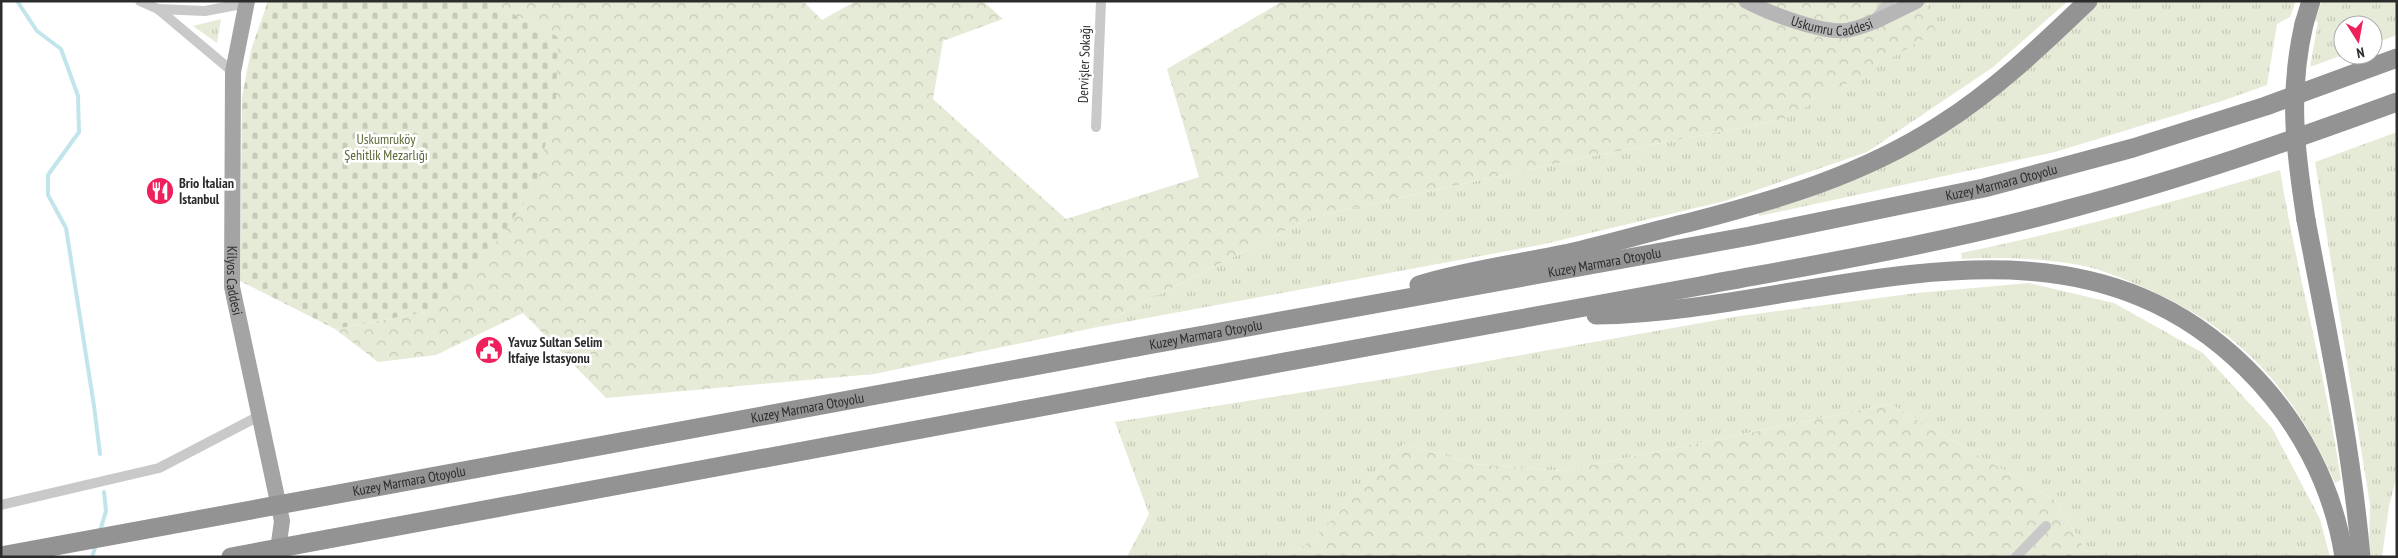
<svg xmlns="http://www.w3.org/2000/svg" width="2398" height="558" font-family="'PT Sans Narrow',sans-serif">
<style>
.grass{fill:url(#grass-tufts)}
.forest{fill:url(#forest-crowns)}
.cemetery{fill:url(#cemetery-stones)}
.lines{fill:none;stroke-linecap:round;stroke-linejoin:round}
.stream{stroke:#c2e5ec;stroke-width:4}
.minor{stroke:#c9c9c9;stroke-width:10}
.secondary{stroke:#b6b6b6;stroke-width:15}
.primary{stroke:#a4a4a4;stroke-width:16}
.motorway{stroke:#939393;stroke-width:19}
.motorway-bridge{stroke:#939393;stroke-width:19}
.labels{text-anchor:middle;dominant-baseline:central;stroke-width:5;stroke-linejoin:round;paint-order:stroke}
.street-label{font-size:14px;fill:#2c2c2c;stroke:#fff}
.park-label{font-size:14px;fill:#596937;stroke:#fff}
.poi-label{font-size:14px;font-weight:bold;fill:#2c2c2c;stroke:#fff;text-anchor:start}
</style>
<defs>
<pattern id="grass-tufts" width="24" height="20" patternUnits="userSpaceOnUse" patternTransform="scale(1.25)"><rect width="24" height="20" fill="#e6ebd7"/><path d="M3 7l-1-3M5 7V3M7 7l1-3M15 17l-1-3M17 17v-4M19 17l1-3" fill="none" stroke="#c5cab9"/></pattern>
<pattern id="forest-crowns" width="20" height="18" patternUnits="userSpaceOnUse" patternTransform="scale(1.25)"><rect width="20" height="18" fill="#e6ebd7"/><path d="M2 6a3 3 0 1 1 6 0M12 15a3 3 0 1 1 6 0" fill="none" stroke="#c5cab9"/></pattern>
<pattern id="cemetery-stones" width="16" height="16" patternUnits="userSpaceOnUse" patternTransform="scale(1.25)"><rect width="16" height="16" fill="#e6ebd7"/><path d="M2 7V4a2 2 0 0 1 4 0v3zM10 15v-3a2 2 0 0 1 4 0v3z" fill="#c5cab9"/></pattern>
</defs>
<rect width="100%" height="100%" fill="#fff"/>
<!-- grass -->
<g class="grass">
<polygon points="1932,1 2068,1 1992,68 1867,152 1725,201 1540,245 1093,328 1312,217 1563,162 1785,119"/>
<polygon points="2100,1 2296,1 2290,17 2277,24 2267,85 2222,101 2055,152 1759,216 1759,210 1901,158 1936,139 1982,107"/>
<polygon points="2322,1 2397,1 2397,35 2373,44 2373,25 2343,25 2343,55 2310,67 2318,22 2315,21"/>
<polygon points="221,19 217,43 193,26"/>
<polygon points="2397,132 2397,475 2389,506 2382,557 2369,557 2370,505 2315,162"/>
<path d="M2280 170C2297 274 2326 376 2341 480L2335 483C2294 390 2241 330 2147 289 2126 280 2102 269 2079 265 2040 258 2002 257 1962 259L1961 253C2069 231 2175 202 2280 170Z"/>
<polygon points="2029,283 2114,303 2203,353 2272,428 2320,519 2330,557 2090,557 2055,500 1890,404 1562,471 1475,464 1404,444 1315,537 1289,557 1127,557 1149,514 1115,422 1392,378 1740,316 1917,293"/>
</g>
<!-- forest -->
<g class="forest">
<polygon points="488,1 803,1 822,20 856,1 983,1 1003,19 943,41 933,99 1066,219 1199,177 1167,69 1283,1 1932,1 1926,5 1936,32 1785,119 1563,162 1312,217 1093,328 874,374 606,398 523,313 436,355 378,362 335,329 431,311 558,37"/>
<polygon points="1890,404 2055,500 2090,557 1289,557 1315,537 1404,444 1475,464 1562,471"/>
</g>
<!-- cemetery -->
<polygon class="cemetery" points="268,1 488,1 558,37 556,99 535,188 476,270 431,311 335,329 240,281 242,97 251,50"/>
<g class="lines">
<!-- stream -->
<g class="stream">
<polyline points="17,1 37,31 61,49 78,96 79,132 48,175 48,195 66,228 94,406 100,454"/>
<polyline points="100,531 106,511 104,492"/>
<polyline points="92,557 96,545"/>
</g>
<!-- minor -->
<g class="minor">
<polyline points="140,1 158,9 233,72"/>
<polyline points="158,9 205,11 247,3"/>
<polyline points="1875,19 1890,1"/>
<polyline points="1096,127 1101,1"/>
<polyline points="1,505 159,468 261,415"/>
<polyline points="2016,557 2046,526"/>
</g>
<!-- secondary -->
<path class="secondary" id="s1" d="M1746 1C1769 13 1825 35 1849 30 1873 24 1895 12 1917 1"/>
<!-- primary -->
<path class="primary" id="s2" d="M247 1 233 72 232 287 282 521 277 557"/>
<!-- motorway -->
<g class="motorway">
<polyline points="2304,24 2311,1"/>
<path d="M2306 220C2327 331 2351 443 2361 557"/>
<path d="M1419 285C1471 269 1525 263 1578 251 1616 242 1653 231 1691 222 1780 199 1862 175 1940 125 1994 91 2042 45 2088 1"/>
<path d="M1596 315C1816 312 2062 186 2246 368 2298 419 2333 485 2344 557"/>
<path id="s3" d="M1137 347 1750 236 1984 188 2133 148 2266 106 2397 58"/>
<path d="M1148 387C1332 354 1516 321 1700 286 1824 263 1950 242 2072 208 2182 179 2290 141 2397 102"/>
</g>
<!-- motorway-bridge -->
<g class="motorway-bridge">
<path d="M2304 24C2288 94 2295 149 2306 220"/>
<path id="s4" d="M1 556 1137 347"/>
<polyline points="231,557 1148,387"/>
</g>
</g>
<!-- icons -->
<defs>
<symbol id="restaurant-disc" viewBox="-11 -11 22 22"><circle r="9.5" fill="#ef215d" stroke="#fff"/><path d="M-5-6h1v4h1v-4h1v4h1v-4h1v5L-1.5 .5V6h-2V.5L-5-1ZM5-6V6H3V1.5H1.5Q1.5-4 5-6Z" fill="#fff"/></symbol>
<symbol id="civic-disc" viewBox="-11 -11 22 22"><circle r="9.5" fill="#ef215d" stroke="#fff"/><path d="M-.6-6.5H3V-4.5H.6V-3L4-1V1h2V6H-6V1h2V-1L-.6-3ZM-1.2 2.5V6h2.4V2.5Z" fill="#fff"/></symbol>
</defs>
<g fill-rule="evenodd">
<use href="#restaurant-disc" x="144" y="175" width="32" height="32"/>
<use href="#civic-disc" x="473" y="334" width="32" height="32"/>
</g>
<g class="labels">
<!-- street labels -->
<g class="street-label">
<text stroke="none"><textPath href="#s1" startOffset="91">Uskumru Caddesi</textPath></text>
<text transform="translate(1084 64) rotate(-88)">Dervişler Sokağı</text>
<text stroke="none"><textPath href="#s3" startOffset="880">Kuzey Marmara Otoyolu</textPath></text>
<text stroke="none"><textPath href="#s3" startOffset="475">Kuzey Marmara Otoyolu</textPath></text>
<text stroke="none"><textPath href="#s2" startOffset="281">Kilyos Caddesi</textPath></text>
<text stroke="none"><textPath href="#s3" startOffset="70">Kuzey Marmara Otoyolu</textPath></text>
<text stroke="none"><textPath href="#s4" startOffset="820">Kuzey Marmara Otoyolu</textPath></text>
<text stroke="none"><textPath href="#s4" startOffset="415">Kuzey Marmara Otoyolu</textPath></text>
</g>
<!-- park labels -->
<g class="park-label">
<text x="386" y="139">Uskumruköy<tspan x="386" dy="16">Şehitlik Mezarlığı</tspan></text>
</g>
<!-- poi labels -->
<g class="poi-label">
<text x="179" y="183">Brio İtalian<tspan x="179" dy="16">İstanbul</tspan></text>
<text x="508" y="342">Yavuz Sultan Selim<tspan x="508" dy="16">İtfaiye İstasyonu</tspan></text>
</g>
</g>
<!-- border -->
<rect width="2398" height="558" fill="none" stroke="#2c2c2c" stroke-width="5"/>
<!-- north arrow -->
<g transform="translate(2358 40) rotate(169)"><circle r="24" fill="#ffffff" stroke="#ababab"/>
<path d="M0-4L9 19L0 12L-9 19Z" fill="#ef215d"/>
<text y="-8" font-size="14" font-weight="bold" text-anchor="middle" fill="#2c2c2c">N</text>
</g>
</svg>
